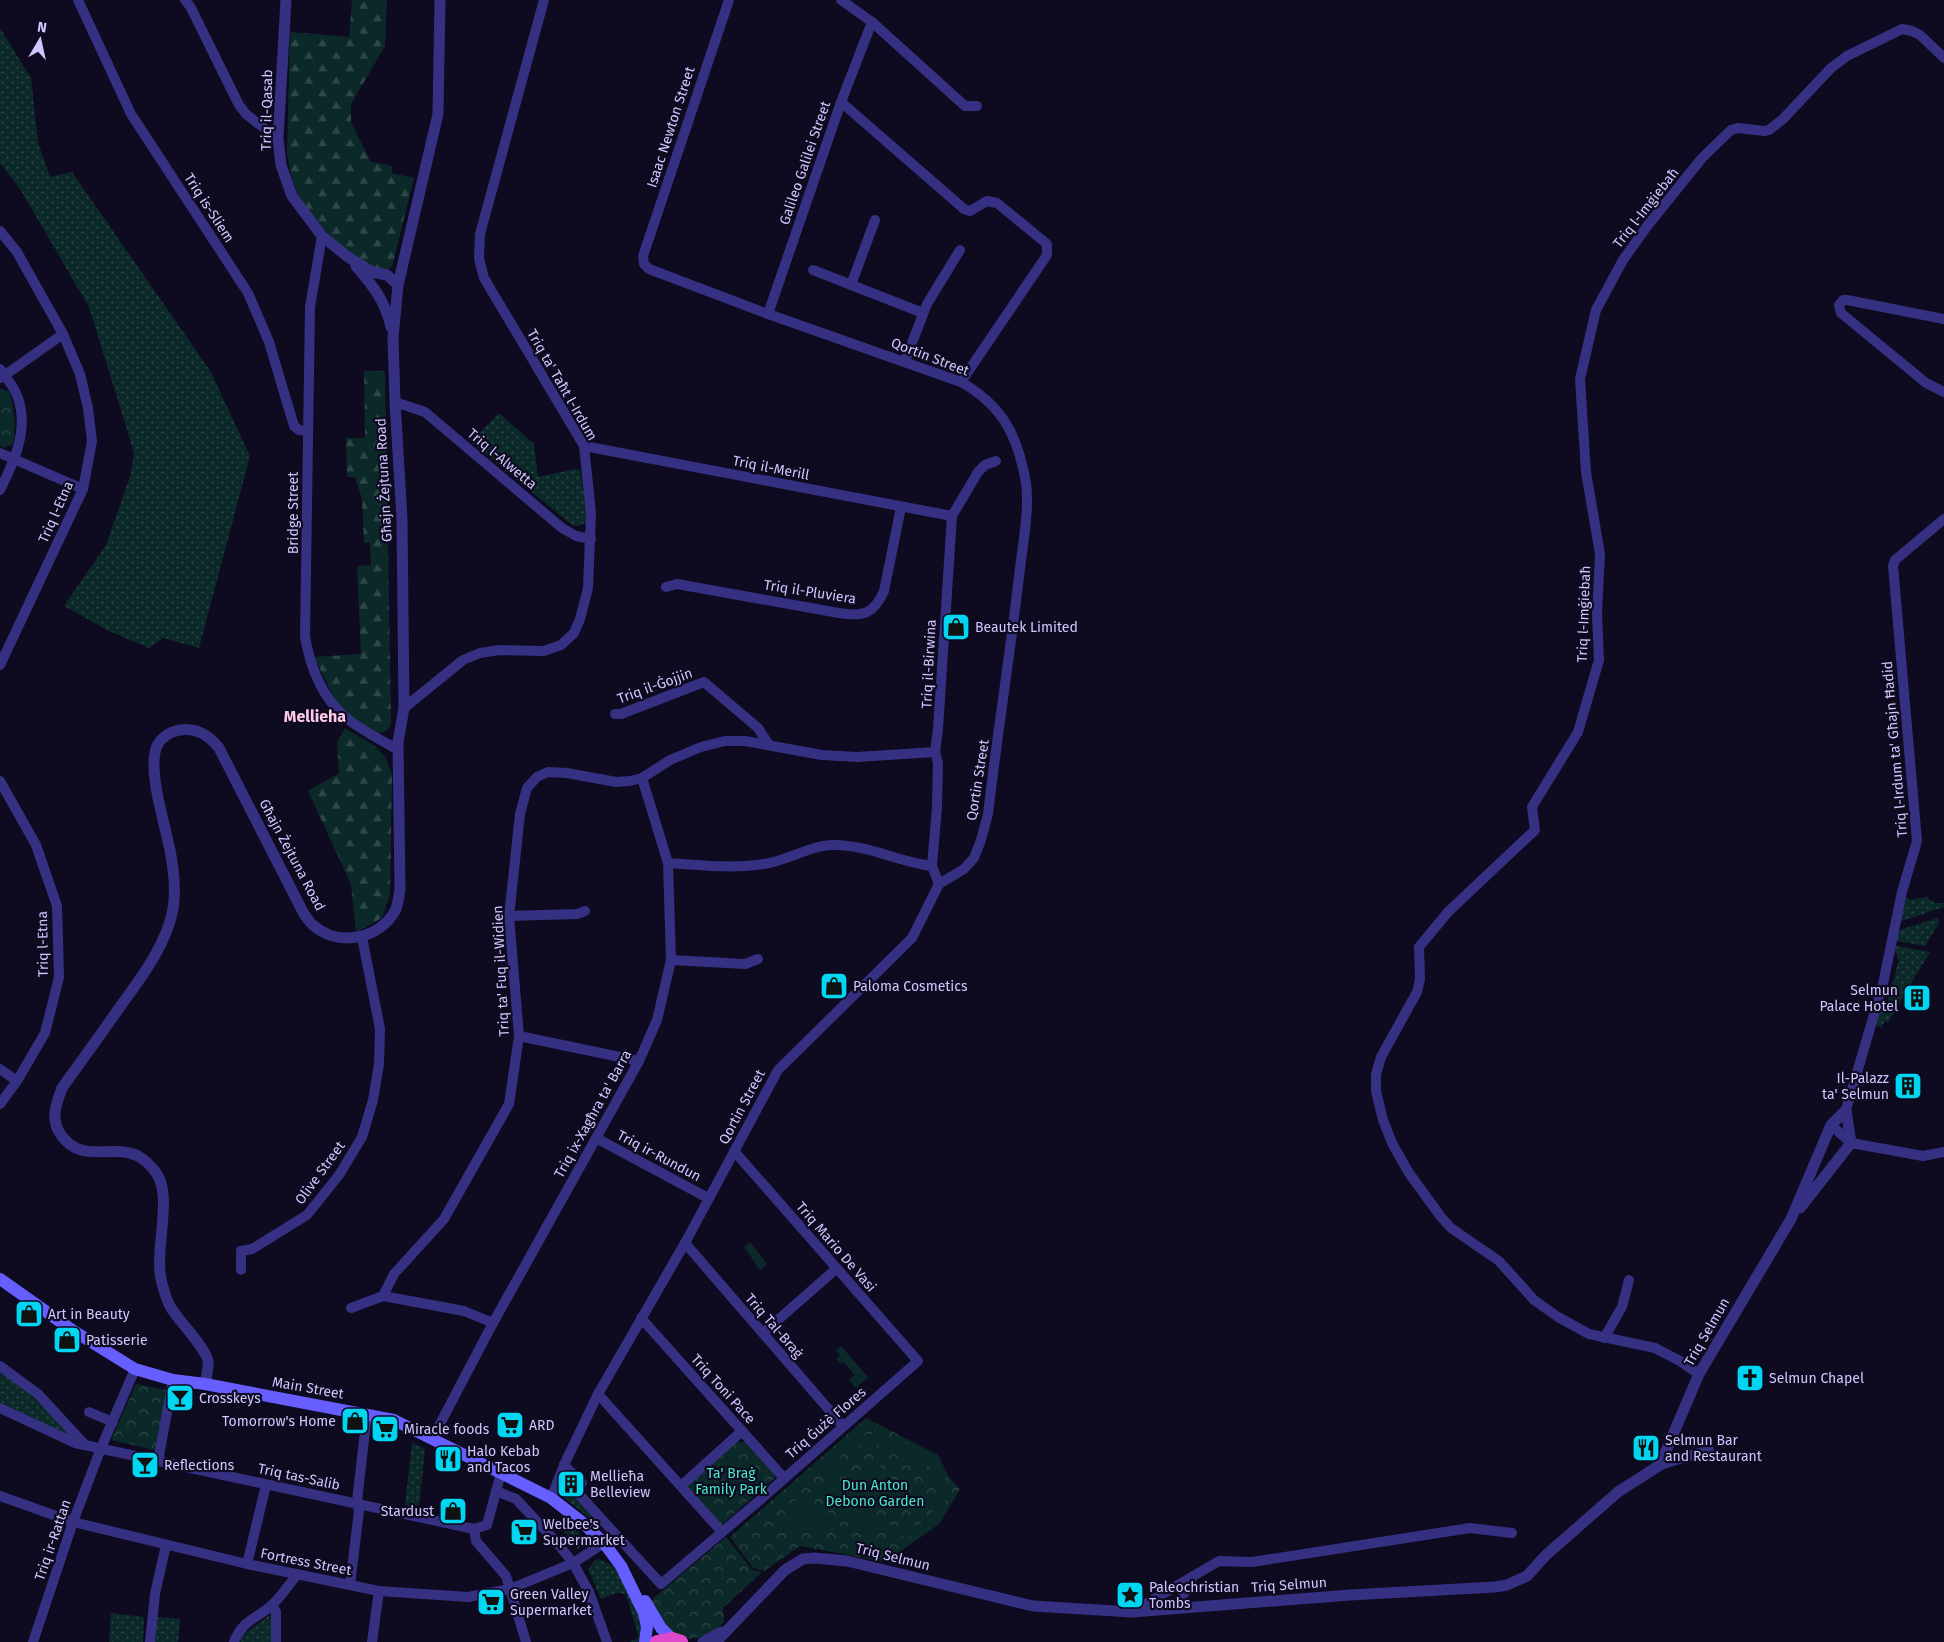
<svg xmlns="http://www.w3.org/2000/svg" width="1944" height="1642" font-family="'Fira Sans',sans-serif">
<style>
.grass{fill:url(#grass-dots)}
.forest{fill:url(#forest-firs)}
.park{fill:url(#park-crowns)}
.garden{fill:#0c2929;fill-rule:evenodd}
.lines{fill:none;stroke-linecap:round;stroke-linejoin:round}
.minor{stroke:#353082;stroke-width:10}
.tertiary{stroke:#353082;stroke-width:11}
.secondary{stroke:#665eff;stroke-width:12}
.trunk{stroke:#e048cc;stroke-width:14}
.labels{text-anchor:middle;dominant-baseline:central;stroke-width:4.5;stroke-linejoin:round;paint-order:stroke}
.street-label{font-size:14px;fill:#cfc7ff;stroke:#0e0a1f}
.poi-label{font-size:14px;fill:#cfc7ff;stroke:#0e0a1f;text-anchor:start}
.park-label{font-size:14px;fill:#48eac5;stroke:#0e0a1f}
.quarter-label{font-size:16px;font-weight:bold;fill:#ffc9ea;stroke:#0e0a1f}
</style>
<defs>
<pattern id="grass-dots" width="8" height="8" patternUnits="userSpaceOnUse" patternTransform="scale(1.25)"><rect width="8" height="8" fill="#0c2929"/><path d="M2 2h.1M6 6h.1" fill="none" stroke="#2e4749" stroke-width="1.8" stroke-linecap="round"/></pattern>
<pattern id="forest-firs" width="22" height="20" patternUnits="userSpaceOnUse" patternTransform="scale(1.25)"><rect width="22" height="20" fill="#0c2929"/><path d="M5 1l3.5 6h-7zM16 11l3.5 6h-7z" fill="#2e4749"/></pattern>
<pattern id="park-crowns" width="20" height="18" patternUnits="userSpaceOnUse" patternTransform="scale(1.25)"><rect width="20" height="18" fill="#0c2929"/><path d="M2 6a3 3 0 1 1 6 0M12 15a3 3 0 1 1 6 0" fill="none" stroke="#2e4749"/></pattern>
</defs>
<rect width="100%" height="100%" fill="#0e0a1f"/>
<!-- grass -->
<g class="grass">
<polygon points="0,28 31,78 38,143 50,177 72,172 211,372 250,456 199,648 163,638 149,648 109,631 64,606 106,545 131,473 134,454 130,439 89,307 20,189 0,163"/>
<polygon points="499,413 534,444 538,477 575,469 580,470 588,516 585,523 579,526 572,525 471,442"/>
<polygon points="1904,897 1911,900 1926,897 1935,903 1943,903 1944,907 1899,922"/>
<polygon points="1938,918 1939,923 1925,946 1897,941 1895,935 1899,930"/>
<polygon points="1897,946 1930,952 1888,1022 1885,1021 1881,1028 1875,1024 1878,1008 1887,1003 1899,960 1893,947"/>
<polygon points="0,1371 28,1392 74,1438 0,1402"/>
<polygon points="412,1443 425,1448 419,1509 405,1505"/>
<polygon points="563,1481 595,1516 600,1526 563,1497"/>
<path d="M555 1520C567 1522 583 1529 583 1544L578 1549Z"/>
<polygon points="599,1559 610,1564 618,1571 643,1618 642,1642 629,1642 639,1638 626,1594 616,1593 601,1599 588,1569 594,1562 594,1560"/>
<polygon points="111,1613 144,1617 143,1642 109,1642"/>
<polygon points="270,1615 274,1626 275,1642 240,1642 243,1635"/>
<polygon points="157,1617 180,1619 178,1642 155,1642"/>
</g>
<!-- forest -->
<g class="forest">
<path d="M352 0H387L385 46 351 104V122L370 161 392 166V173L414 178 392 267C387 270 379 271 373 269 351 259 312 220 301 199 293 185 290 170 287 155L290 32 349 37Z"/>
<path d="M364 371H385L391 724C388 730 385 733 377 733L352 718 336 702 314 657 361 654 357 566 371 565 370 543H364L362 499 355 477H347L346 438H365Z"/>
<polygon points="345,728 375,746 386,758 392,774 390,895 382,918 356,932 351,884 308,791 339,773 337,742"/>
</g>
<!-- park -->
<g class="park">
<path d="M0 389 9 391C14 407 17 428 13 444L3 448 0 446Z"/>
<polygon points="136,1384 167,1390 155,1450 111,1440"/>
<polygon points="866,1418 938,1455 949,1477 960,1489 939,1524 886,1562 800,1546 764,1571 753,1568 730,1537"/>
<polygon points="735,1442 746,1442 777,1476 721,1525 686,1486"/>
<polygon points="726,1537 752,1570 762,1572 723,1608 724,1622 709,1635 690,1639 669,1630 649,1602"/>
</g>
<!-- garden -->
<g class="garden">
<polygon points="750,1242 767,1264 760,1270 744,1247"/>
<polygon points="841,1346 868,1377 856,1388 849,1380 855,1375 843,1362 840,1364 836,1359 840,1355 836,1351"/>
<path d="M869 1434C906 1439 966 1460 942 1509 937 1519 931 1530 920 1534 906 1538 892 1534 879 1530 864 1525 850 1522 837 1512 819 1496 821 1463 838 1447 847 1439 858 1437 869 1434ZM869 1444C882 1445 916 1457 926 1464 947 1479 940 1516 917 1525 912 1526 908 1528 903 1528 892 1527 851 1510 844 1502 834 1490 831 1464 844 1453 852 1448 860 1446 869 1444Z"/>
<polygon points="873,1459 890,1477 859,1505 842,1487"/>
<path d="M797 1500 818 1504 828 1511C841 1543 800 1532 786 1523 782 1512 786 1504 797 1500Z"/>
</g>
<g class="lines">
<!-- minor -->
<g class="minor">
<polyline points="78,0 131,114 248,293 269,342 294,426 299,430 307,431"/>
<polyline points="185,0 190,6 239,105 246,114 278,139"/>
<polyline points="841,0 872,22 965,106 977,106"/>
<polyline points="841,102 964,209 970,211 987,201 997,203 1047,244 1047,255 961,382"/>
<polyline points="0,231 17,252 63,334 80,374 88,408 92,441 83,489 0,665"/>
<path d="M322 236 310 307 305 637C310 665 321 695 343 715 356 728 382 740 398 750"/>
<polyline points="813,270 923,313"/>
<polyline points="851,285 875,220"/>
<polyline points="768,314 841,102 872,22"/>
<polyline points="1944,319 1847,300 1843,300 1839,305 1841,313 1926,383 1944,392"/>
<polyline points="905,361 927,304 960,250"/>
<path d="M0 369C6 377 15 388 18 398 29 430 14 462 0 490"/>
<polyline points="1,378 63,334"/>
<polyline points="395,402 425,412 562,528 576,536 591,539"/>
<polyline points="584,446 952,516"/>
<polyline points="0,453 83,489"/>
<path d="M666 587 677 584 839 613C863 617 874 614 884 591L901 507"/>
<polyline points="404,708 463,660 480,653 500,650 544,651 561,645 574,633 580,619 588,588 591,513 584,446 484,278 479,259 480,234 544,0"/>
<polyline points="615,714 621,714 704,682 758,728 769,745"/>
<polyline points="0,781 36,845 57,906 59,977 45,1033 17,1081 0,1104"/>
<path d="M668 863C700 865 732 869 764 864 788 861 810 845 834 845 868 845 899 862 932 866"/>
<polyline points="939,884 932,866 937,807 938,763 935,752 938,729 952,516 978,472 985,465 996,461"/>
<polyline points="509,916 577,914 585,911"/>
<polyline points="671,960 745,964 758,959"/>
<polyline points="519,1036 639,1061"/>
<polyline points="0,1069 17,1081"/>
<polyline points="1846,1110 1883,984 1902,892 1917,841 1893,566 1895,560 1944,519"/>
<polyline points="1831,1125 1851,1143 1923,1156 1944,1152"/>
<polyline points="596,1138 708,1198"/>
<polyline points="685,1243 843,1426"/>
<polyline points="241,1270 241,1251 252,1249 307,1215 339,1175 362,1137 373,1100 379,1064 380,1029 362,937"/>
<polyline points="383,1296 464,1311 493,1323"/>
<polyline points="351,1308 383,1296 394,1274 444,1219 509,1104 519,1036 509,916 520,814 527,788 537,777 548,772 567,773 616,782 630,781 642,778 670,760 701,747 725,741 745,741 822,755 857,757 935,752"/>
<polyline points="641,1318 784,1478"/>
<polyline points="763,1333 836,1269"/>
<polyline points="1604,1338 1622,1307 1629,1280"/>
<polyline points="0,1366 38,1394 85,1445"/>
<polyline points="1699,1374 1680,1361 1655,1348 1589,1334 1558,1317 1534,1300 1499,1261 1451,1228 1441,1217 1409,1173 1392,1143 1383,1120 1376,1091 1376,1074 1381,1057 1417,992 1420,979 1419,947 1448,912 1535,830 1532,807 1578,732 1599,660 1597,614 1600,554 1586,472 1580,379 1596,310 1623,260 1648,225 1702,158 1731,130 1738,128 1764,131 1769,130 1783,119 1831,68 1847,56 1902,29 1912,31 1920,35 1944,58"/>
<polyline points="598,1394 722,1532"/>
<polyline points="0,1408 75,1443 474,1529 487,1525 501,1473"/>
<polyline points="89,1412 113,1422"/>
<polyline points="432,1439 493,1323 639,1061 657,1020 671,960 668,863 642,778"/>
<polyline points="158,1461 173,1380"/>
<polyline points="564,1465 582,1483 575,1490 661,1584 760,1500 918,1361 734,1151"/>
<polyline points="1660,1465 1709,1450"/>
<polyline points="682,1485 742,1431"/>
<polyline points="496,1491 516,1499 558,1544 573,1563 589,1592 607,1642"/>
<polyline points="0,1496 73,1522 247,1564 379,1591 468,1597 510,1589 573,1563 604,1543"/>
<path d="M551 1498 564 1465 598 1394 685 1243 778 1070 912 938 939 884 964 869 974 858 981 840 988 814C997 737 1009 661 1018 585 1021 554 1030 512 1026 483 1018 436 1003 406 961 382L768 314 649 269 644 264 643 256 729 0"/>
<polyline points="474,1529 476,1541 506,1576 526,1642"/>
<polyline points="247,1564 266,1485"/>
<polyline points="350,1585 359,1511 357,1504 358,1492 367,1414"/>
<polyline points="272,1605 276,1612 276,1642"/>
<polyline points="1176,1609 1193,1576"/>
<polyline points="1132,1612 1219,1561 1252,1562 1470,1528 1512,1533"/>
<polyline points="33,1642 73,1522 101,1448 135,1369"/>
<polyline points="150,1642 155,1594 166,1545"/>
<path d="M234 1642C243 1619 257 1619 272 1605 282 1596 289 1584 297 1575"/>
<polyline points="372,1642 379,1591"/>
</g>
<!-- tertiary -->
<g class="tertiary">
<polyline points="286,0 278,139 281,165 292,196 322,236 348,257 372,272 387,275 398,285"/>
<path d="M356 266C373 286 385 300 391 327"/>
<polyline points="1800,1208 1851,1143 1846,1110"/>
<path d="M205 1384C206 1377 209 1368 208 1361 206 1348 179 1321 171 1308 167 1301 164 1291 162 1283 153 1253 173 1200 157 1174 152 1167 145 1160 138 1156 112 1143 82 1165 61 1135 50 1120 56 1104 62 1088 80 1063 99 1037 117 1011 139 980 166 947 173 909 176 891 174 873 171 856 167 829 145 767 158 744 168 728 190 726 205 735 210 738 215 743 219 748L304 914C307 918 310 923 314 926 339 947 379 939 395 911 398 905 399 896 400 889L398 742 404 708 402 519 395 402 393 338 398 285 438 114 440 0"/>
<polyline points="703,1642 721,1632"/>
<polyline points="716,1642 785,1570 803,1559 814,1558 847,1561 1033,1606 1132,1612 1350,1595 1495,1587 1507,1585 1527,1576 1546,1555 1618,1492 1660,1465 1699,1374 1791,1219 1831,1125 1846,1110"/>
</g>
<!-- secondary -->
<g class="secondary">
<polyline points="0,1279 72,1330 135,1369 173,1380 205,1384 394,1420 551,1498 583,1523 604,1543 621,1566 644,1613 647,1627 645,1642"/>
<polyline points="645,1601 661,1628 672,1639"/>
</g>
<!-- trunk -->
<polyline class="trunk" points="657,1642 672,1639 681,1642"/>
</g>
<!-- icons -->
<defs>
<symbol id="shop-square" viewBox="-11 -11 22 22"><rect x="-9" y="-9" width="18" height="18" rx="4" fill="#00d5f2" stroke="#0e0a1f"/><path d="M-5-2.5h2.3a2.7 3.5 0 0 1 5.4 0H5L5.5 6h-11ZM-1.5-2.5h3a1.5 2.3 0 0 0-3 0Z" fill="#111"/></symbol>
<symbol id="building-square" viewBox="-11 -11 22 22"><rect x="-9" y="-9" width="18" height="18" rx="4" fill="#00d5f2" stroke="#0e0a1f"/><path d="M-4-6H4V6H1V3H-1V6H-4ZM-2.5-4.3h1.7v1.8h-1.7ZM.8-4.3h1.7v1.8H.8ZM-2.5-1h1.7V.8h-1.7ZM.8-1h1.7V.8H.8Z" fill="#111"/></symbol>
<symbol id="church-square" viewBox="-11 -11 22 22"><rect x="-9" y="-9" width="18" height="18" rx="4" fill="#00d5f2" stroke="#0e0a1f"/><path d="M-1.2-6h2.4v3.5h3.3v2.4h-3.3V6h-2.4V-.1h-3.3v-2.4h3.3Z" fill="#111"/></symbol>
<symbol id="bar-square" viewBox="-11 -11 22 22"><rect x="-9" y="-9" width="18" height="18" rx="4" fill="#00d5f2" stroke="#0e0a1f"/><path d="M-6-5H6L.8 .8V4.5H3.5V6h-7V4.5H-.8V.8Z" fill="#111"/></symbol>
<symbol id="supermarket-square" viewBox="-11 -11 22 22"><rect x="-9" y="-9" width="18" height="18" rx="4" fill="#00d5f2" stroke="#0e0a1f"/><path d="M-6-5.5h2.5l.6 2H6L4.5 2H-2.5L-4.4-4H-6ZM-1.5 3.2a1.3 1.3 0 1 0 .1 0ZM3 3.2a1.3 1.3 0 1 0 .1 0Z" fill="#111"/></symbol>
<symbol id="restaurant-square" viewBox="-11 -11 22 22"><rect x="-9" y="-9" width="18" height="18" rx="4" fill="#00d5f2" stroke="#0e0a1f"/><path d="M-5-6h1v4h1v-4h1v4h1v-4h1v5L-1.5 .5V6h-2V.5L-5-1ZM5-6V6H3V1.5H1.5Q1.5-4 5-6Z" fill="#111"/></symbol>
<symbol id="sight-square" viewBox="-11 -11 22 22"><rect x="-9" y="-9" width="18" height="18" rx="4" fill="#00d5f2" stroke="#0e0a1f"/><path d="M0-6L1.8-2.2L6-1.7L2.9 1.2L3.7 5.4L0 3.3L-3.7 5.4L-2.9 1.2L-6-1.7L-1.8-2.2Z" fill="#111"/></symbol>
</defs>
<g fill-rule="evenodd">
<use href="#shop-square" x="940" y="611" width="32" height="32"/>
<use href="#shop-square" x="818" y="970" width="32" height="32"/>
<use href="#building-square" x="1901" y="982" width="32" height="32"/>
<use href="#building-square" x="1892" y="1070" width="32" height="32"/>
<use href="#shop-square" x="13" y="1298" width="32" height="32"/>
<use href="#shop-square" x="51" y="1324" width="32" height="32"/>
<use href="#church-square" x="1734" y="1362" width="32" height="32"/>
<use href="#bar-square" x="164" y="1382" width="32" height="32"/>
<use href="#shop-square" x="339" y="1405" width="32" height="32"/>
<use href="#supermarket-square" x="494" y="1409" width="32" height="32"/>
<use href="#supermarket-square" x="369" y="1413" width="32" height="32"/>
<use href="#restaurant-square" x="1630" y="1432" width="32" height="32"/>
<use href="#restaurant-square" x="432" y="1443" width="32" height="32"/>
<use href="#bar-square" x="129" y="1449" width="32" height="32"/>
<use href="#building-square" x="555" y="1468" width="32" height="32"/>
<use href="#shop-square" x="437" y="1495" width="32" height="32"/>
<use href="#supermarket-square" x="508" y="1516" width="32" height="32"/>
<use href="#sight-square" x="1114" y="1579" width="32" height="32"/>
<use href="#supermarket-square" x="475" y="1586" width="32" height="32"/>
</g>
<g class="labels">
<!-- street labels -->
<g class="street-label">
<text transform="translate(267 110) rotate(-89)">Triq il-Qasab</text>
<text transform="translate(671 127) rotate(-72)">Isaac Newton Street</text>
<text transform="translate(805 163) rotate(-71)">Galileo Galilei Street</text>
<text transform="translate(209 208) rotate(57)">Triq is-Sliem</text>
<text transform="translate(1646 208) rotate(-52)">Triq l-Imġiebaħ</text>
<text transform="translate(930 357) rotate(21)">Qortin Street</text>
<text transform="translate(562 385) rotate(60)">Triq ta' Taħt l-Irdum</text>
<text transform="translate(502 459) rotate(40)">Triq l-Alwetta</text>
<text transform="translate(771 468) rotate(11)">Triq il-Merill</text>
<text transform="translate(384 480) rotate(-93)">Għajn Żejtuna Road</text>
<text transform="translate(56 512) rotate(-66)">Triq l-Etna</text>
<text transform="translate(293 513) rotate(-90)">Bridge Street</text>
<text transform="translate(810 592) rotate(9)">Triq il-Pluviera</text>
<text transform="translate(1584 614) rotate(-88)">Triq l-Imġiebaħ</text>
<text transform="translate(929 664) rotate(-87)">Triq il-Birwina</text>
<text transform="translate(655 686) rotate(-20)">Triq il-Ġojjin</text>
<text transform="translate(1895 749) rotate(-95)">Triq l-Irdum ta' Għajn Ħadid</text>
<text transform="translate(978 780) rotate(-81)">Qortin Street</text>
<text transform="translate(292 855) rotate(62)">Għajn Żejtuna Road</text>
<text transform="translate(43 944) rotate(-91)">Triq l-Etna</text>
<text transform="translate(501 971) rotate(-93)">Triq ta' Fuq il-Widien</text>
<text transform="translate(742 1107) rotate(-62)">Qortin Street</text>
<text transform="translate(593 1114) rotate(-61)">Triq ix-Xagħra ta' Barra</text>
<text transform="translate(659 1156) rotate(28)">Triq ir-Rundun</text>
<text transform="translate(320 1173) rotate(-54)">Olive Street</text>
<text transform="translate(836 1247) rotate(49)">Triq Mario De Vasi</text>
<text transform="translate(774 1326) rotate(49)">Triq Tal-Braġ</text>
<text transform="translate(1707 1332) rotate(-60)">Triq Selmun</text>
<text transform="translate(308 1388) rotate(10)">Main Street</text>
<text transform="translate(723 1389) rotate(48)">Triq Toni Pace</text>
<text transform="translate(826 1423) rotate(-41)">Triq Ġużè Flores</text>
<text transform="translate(299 1477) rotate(12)">Triq tas-Salib</text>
<text transform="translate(53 1540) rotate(-71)">Triq ir-Rattan</text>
<text transform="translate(893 1557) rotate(14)">Triq Selmun</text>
<text transform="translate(306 1562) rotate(11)">Fortress Street</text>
<text transform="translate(1289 1585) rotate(-4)">Triq Selmun</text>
</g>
<!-- poi labels -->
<g class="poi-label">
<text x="975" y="627">Beautek Limited</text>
<text x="853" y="986">Paloma Cosmetics</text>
<text x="1898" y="990" text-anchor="end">Selmun<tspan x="1898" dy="16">Palace Hotel</tspan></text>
<text x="1889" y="1078" text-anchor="end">Il-Palazz<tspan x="1889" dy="16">ta' Selmun</tspan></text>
<text x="48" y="1314">Art in Beauty</text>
<text x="86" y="1340">Patisserie</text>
<text x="1769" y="1378">Selmun Chapel</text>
<text x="199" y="1398">Crosskeys</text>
<text x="336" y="1421" text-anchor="end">Tomorrow's Home</text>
<text x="529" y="1425">ARD</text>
<text x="404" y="1429">Miracle foods</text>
<text x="1665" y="1440">Selmun Bar<tspan x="1665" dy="16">and Restaurant</tspan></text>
<text x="467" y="1451">Halo Kebab<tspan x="467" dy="16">and Tacos</tspan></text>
<text x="164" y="1465">Reflections</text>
<text x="590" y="1476">Mellieħa<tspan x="590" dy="16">Belleview</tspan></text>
<text x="434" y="1511" text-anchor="end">Stardust</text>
<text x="543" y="1524">Welbee's<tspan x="543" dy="16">Supermarket</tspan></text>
<text x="1149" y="1587">Paleochristian<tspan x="1149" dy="16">Tombs</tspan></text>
<text x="510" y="1594">Green Valley<tspan x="510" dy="16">Supermarket</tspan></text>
</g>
<!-- park labels -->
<g class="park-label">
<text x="731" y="1473">Ta' Braġ<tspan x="731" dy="16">Family Park</tspan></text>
<text x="875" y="1485">Dun Anton<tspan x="875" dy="16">Debono Garden</tspan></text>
</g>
<!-- quarter labels -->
<g class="quarter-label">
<text x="315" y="716">Mellieha</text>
</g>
</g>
<!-- north arrow -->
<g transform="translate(40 40) rotate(9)" stroke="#0e0a1f" stroke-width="4" paint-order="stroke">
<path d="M0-4L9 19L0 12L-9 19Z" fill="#cfc7ff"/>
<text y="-8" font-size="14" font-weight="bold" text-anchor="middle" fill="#cfc7ff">N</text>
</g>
</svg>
